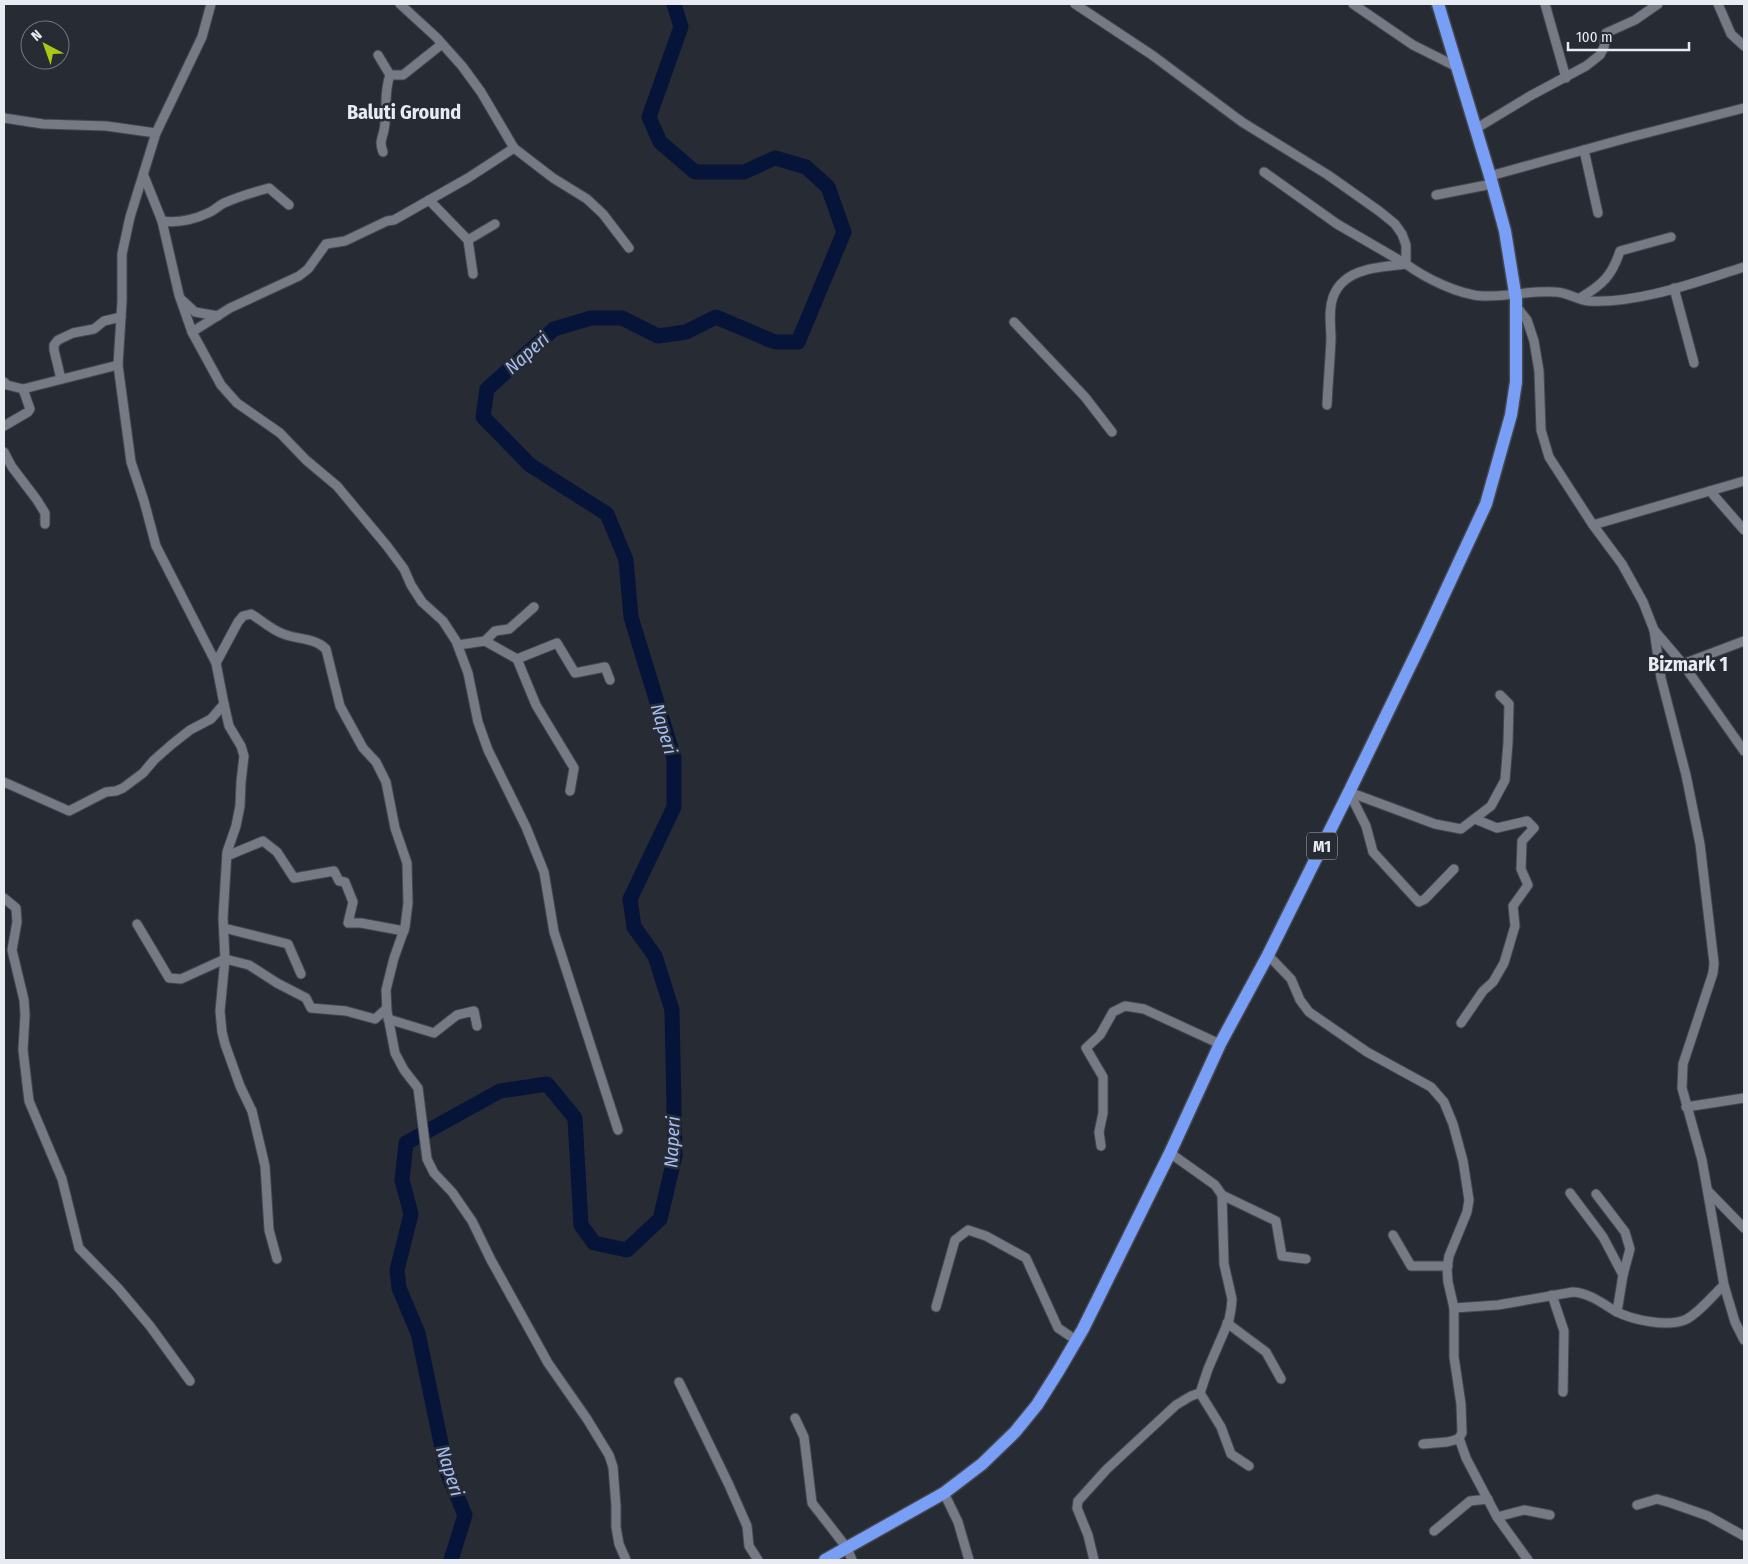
<svg xmlns="http://www.w3.org/2000/svg" width="1748" height="1564" font-family="'Fira Sans Condensed',sans-serif">
<style>
.lines{fill:none;stroke-linecap:round;stroke-linejoin:round}
.river{stroke:#071439;stroke-width:15}
.minor-casing{stroke:#44474e;stroke-width:11}
.highway-casing{stroke:#44474e;stroke-width:15}
.minor{stroke:#767a84;stroke-width:9}
.highway{stroke:#789ef6;stroke-width:12}
.labels{text-anchor:middle;dominant-baseline:central;stroke-width:5;stroke-linejoin:round;paint-order:stroke}
.shield{fill:#272b33;stroke:#aeb1b8;stroke-width:1}
.shield-label{font-size:16px;font-weight:bold;fill:#e8ebf1}
.water-label{font-size:19px;font-style:italic;fill:#a5bef5;stroke:#272b33}
.quarter-label{font-size:20px;font-weight:bold;fill:#e8ebf1;stroke:#272b33}
</style>
<rect width="100%" height="100%" fill="#272b33"/>
<g class="lines">
<!-- river -->
<polyline class="river" points="451,1560 465,1515 447,1472 418,1333 399,1288 397,1270 411,1214 402,1180 406,1143 500,1091 547,1084 575,1118 581,1225 594,1243 627,1250 660,1219 675,1156 672,1010 655,956 634,927 630,899 674,807 674,758 631,617 626,560 607,514 530,465 483,417 487,389 554,329 591,318 622,318 658,336 686,332 716,317 770,340 776,342 798,342 844,232 828,187 806,167 775,158 744,172 695,172 660,142 649,117 681,27 674,4"/>
<defs>
<g id="minor">
<polyline points="211,4 202,37 156,133 130,217 122,254 122,301 118,365 131,462 144,501 156,546 216,663 224,704 229,726 241,746 244,756 241,782 240,806 236,826 227,852 223,918 225,959 220,1011 222,1032 225,1044 240,1086 252,1111 265,1166 269,1230 277,1259"/>
<polyline points="400,4 436,37 462,66 481,92 514,148 553,178 587,199 603,214 629,248"/>
<path d="M1075 4 1152 55 1242 122 1328 175 1379 211 1395 224 1402 234 1406 245V264C1425 278 1459 295 1483 296 1507 297 1531 290 1555 292 1567 292 1577 300 1588 301 1639 304 1696 282 1744 267"/>
<polyline points="1353,4 1413,45 1457,67"/>
<polyline points="1545,4 1566,78"/>
<polyline points="1718,4 1731,34 1744,46"/>
<polyline points="378,55 390,75"/>
<polyline points="390,75 403,75 442,44"/>
<polyline points="4,118 43,124 106,126 156,133"/>
<polyline points="1477,128 1530,96 1586,66 1600,55 1604,47 1606,33 1635,20 1658,4"/>
<polyline points="1584,150 1598,213"/>
<path d="M383 152C379 141 382 140 384 130 388 110 383 95 390 75"/>
<polyline points="1264,172 1337,224 1406,264"/>
<polyline points="144,176 162,221 179,295 192,332 221,385 237,403 280,433 306,460 337,486 387,546 404,569 411,585 422,602 443,621 456,641 468,673 478,722 488,750 526,827 544,872 554,932 618,1130"/>
<polyline points="1490,176 1627,138 1744,108"/>
<polyline points="1436,195 1492,184"/>
<polyline points="429,200 468,240 473,274"/>
<path d="M162 221C177 223 193 220 208 213 214 211 218 206 224 203 238 197 254 192 269 188L289 205"/>
<polyline points="468,240 495,224"/>
<polyline points="1674,288 1694,363"/>
<path d="M1580 298C1602 285 1612 276 1620 251L1671 237"/>
<polyline points="182,300 195,312 218,316"/>
<polyline points="1516,306 1527,320 1534,341 1539,371 1541,430 1549,457 1593,525 1622,564 1643,602 1654,630 1661,678 1686,775 1700,844 1714,963 1713,973 1683,1064 1682,1088 1702,1160 1724,1285 1735,1322 1744,1340"/>
<polyline points="1014,322 1085,397 1112,432"/>
<polyline points="192,332 230,308 299,276 308,269 326,244 345,241 387,221 394,220 468,178 514,148"/>
<polyline points="61,379 54,350 54,345 58,340 73,333 94,329 104,321 121,317"/>
<polyline points="4,382 7,385 23,389 118,365"/>
<path d="M1327 405C1328 383 1330 361 1331 339 1331 326 1328 311 1333 297 1335 292 1339 285 1344 281 1359 267 1386 267 1406 264"/>
<polyline points="4,426 28,412 30,409 23,389"/>
<polyline points="4,452 12,467 37,500 45,513 45,524"/>
<polyline points="1710,491 1744,530"/>
<polyline points="1593,525 1744,481"/>
<polyline points="1654,630 1683,664 1744,751"/>
<polyline points="485,641 495,631 509,629 534,607"/>
<polyline points="458,645 485,641 517,659 536,705 574,768 570,791"/>
<polyline points="517,659 557,643 575,673 605,667 610,680"/>
<path d="M216 663 238 622 243 616 251 614C261 620 271 629 281 633 296 640 314 637 326 649L340 706 363 748 376 762 386 782 395 828 407 863 408 903 405 927 394 958 386 990 387 1011 395 1053 404 1070 418 1088 427 1159 434 1173 452 1192 472 1221 491 1260 548 1363 587 1419 609 1455 613 1467 616 1506V1527L619 1544 626 1560"/>
<polyline points="1683,664 1744,641"/>
<polyline points="4,782 69,811 106,792 116,791 123,788 143,773 154,760 171,745 190,730 211,719 224,704"/>
<polyline points="1349,792 1435,824 1461,829 1491,806 1505,780 1508,743 1509,704 1500,695"/>
<polyline points="1349,792 1366,826 1373,852 1417,900 1419,902 1425,899 1454,869"/>
<polyline points="227,856 263,841 277,852 294,878 334,871 339,881 345,882 353,902 348,923 361,923 404,931"/>
<polyline points="4,898 16,908 17,922 12,950 24,1000 25,1015 23,1050 29,1101 62,1179 79,1248 118,1288 150,1326 190,1381"/>
<polyline points="137,924 169,978 181,979 225,959 249,965 277,983 306,998 311,1008 346,1011 375,1019 386,1009"/>
<polyline points="224,928 288,944 301,974"/>
<polyline points="1268,955 1291,979 1300,1000 1309,1012 1367,1052 1431,1087 1444,1102 1453,1124 1463,1161 1469,1200 1467,1212 1449,1256 1447,1268 1448,1282 1454,1308 1454,1357 1461,1404 1462,1433 1459,1438 1455,1440 1447,1442 1423,1444"/>
<polyline points="388,1019 434,1033 457,1015 474,1011 477,1026"/>
<polyline points="1461,1023 1483,991 1493,982 1504,963 1515,926 1513,906 1528,885 1521,869 1522,841 1534,828 1527,821 1497,828 1475,819"/>
<polyline points="1686,1107 1744,1098"/>
<polyline points="1101,1146 1099,1132 1103,1113 1103,1077 1086,1048 1100,1035 1113,1012 1125,1006 1144,1009 1220,1044"/>
<polyline points="1170,1153 1215,1185 1222,1195 1224,1264 1232,1299 1231,1309 1229,1320 1208,1369 1200,1393 1221,1427 1231,1454 1249,1466"/>
<polyline points="1708,1191 1744,1228"/>
<polyline points="1570,1193 1603,1237 1623,1275 1617,1312"/>
<polyline points="1596,1194 1625,1232 1630,1249 1623,1275"/>
<polyline points="1222,1195 1276,1221 1282,1256 1306,1259"/>
<polyline points="1393,1235 1411,1266 1448,1266"/>
<polyline points="1552,1295 1564,1331 1563,1392"/>
<polyline points="936,1307 955,1240 968,1230 986,1236 1026,1258 1058,1328 1076,1340"/>
<path d="M1454 1308 1498 1305 1573 1292C1589 1293 1602 1303 1615 1311 1632 1320 1669 1328 1687 1319 1701 1311 1712 1296 1724 1285"/>
<polyline points="1227,1323 1266,1352 1281,1379"/>
<polyline points="679,1382 729,1485 747,1526 749,1546 758,1560"/>
<polyline points="795,1418 804,1437 812,1503 847,1548 852,1560"/>
<polyline points="1459,1438 1466,1458 1497,1517"/>
<polyline points="944,1493 958,1522 969,1560"/>
<polyline points="1637,1505 1657,1499 1671,1503 1708,1516 1744,1536"/>
<polyline points="1434,1531 1470,1501 1488,1499"/>
<polyline points="1094,1560 1088,1535 1077,1508 1078,1501 1107,1469 1176,1405 1191,1396 1200,1393"/>
<polyline points="1528,1560 1497,1517 1524,1510 1550,1515"/>
</g>
<polyline id="highway" points="825,1560 944,1493 982,1464 1015,1432 1037,1405 1059,1370 1083,1329 1170,1153 1220,1044 1268,955 1349,792 1427,631 1486,504 1511,415 1516,382 1516,299 1505,231 1490,176 1438,4"/>
</defs>
<!-- minor casing -->
<use href="#minor" class="minor-casing"/>
<!-- highway casing -->
<use href="#highway" class="highway-casing"/>
<!-- minor -->
<use href="#minor" class="minor"/>
<!-- highway -->
<use href="#highway" class="highway"/>
</g>
<g class="labels">
<!-- shield labels -->
<rect class="shield" x="1307" y="832.5" width="30" height="27" rx="4"/>
<g class="shield-label">
<text x="1322" y="846">M1</text>
</g>
<!-- water labels -->
<g class="water-label">
<text transform="translate(527 353) rotate(-42)">Naperi</text>
<text transform="translate(664 729) rotate(74)">Naperi</text>
<text transform="translate(672 1142) rotate(-87)">Naperi</text>
<text transform="translate(450 1471) rotate(72)">Naperi</text>
</g>
<!-- quarter labels -->
<g class="quarter-label">
<text x="404" y="112">Baluti Ground</text>
<text x="1688" y="664">Bizmark 1</text>
</g>
</g>
<!-- border -->
<rect width="1748" height="1564" fill="none" stroke="#e8ebf1" stroke-width="10"/>
<!-- north arrow -->
<g transform="translate(45 45) rotate(319)"><circle r="24" fill="#272b33" stroke="#74787f"/>
<path d="M0-4L9 19L0 12L-9 19Z" fill="#aac718"/>
<text y="-8" font-size="14" font-weight="bold" text-anchor="middle" fill="#e8ebf1">N</text>
</g>
<!-- scale -->
<path d="M1568 42v8h121v-8" fill="none" stroke="#e8ebf1" stroke-width="2.5"/>
<text x="1576" y="42" font-size="15" fill="#e8ebf1" stroke="#272b33" stroke-width="4" paint-order="stroke">100 m</text>
</svg>
